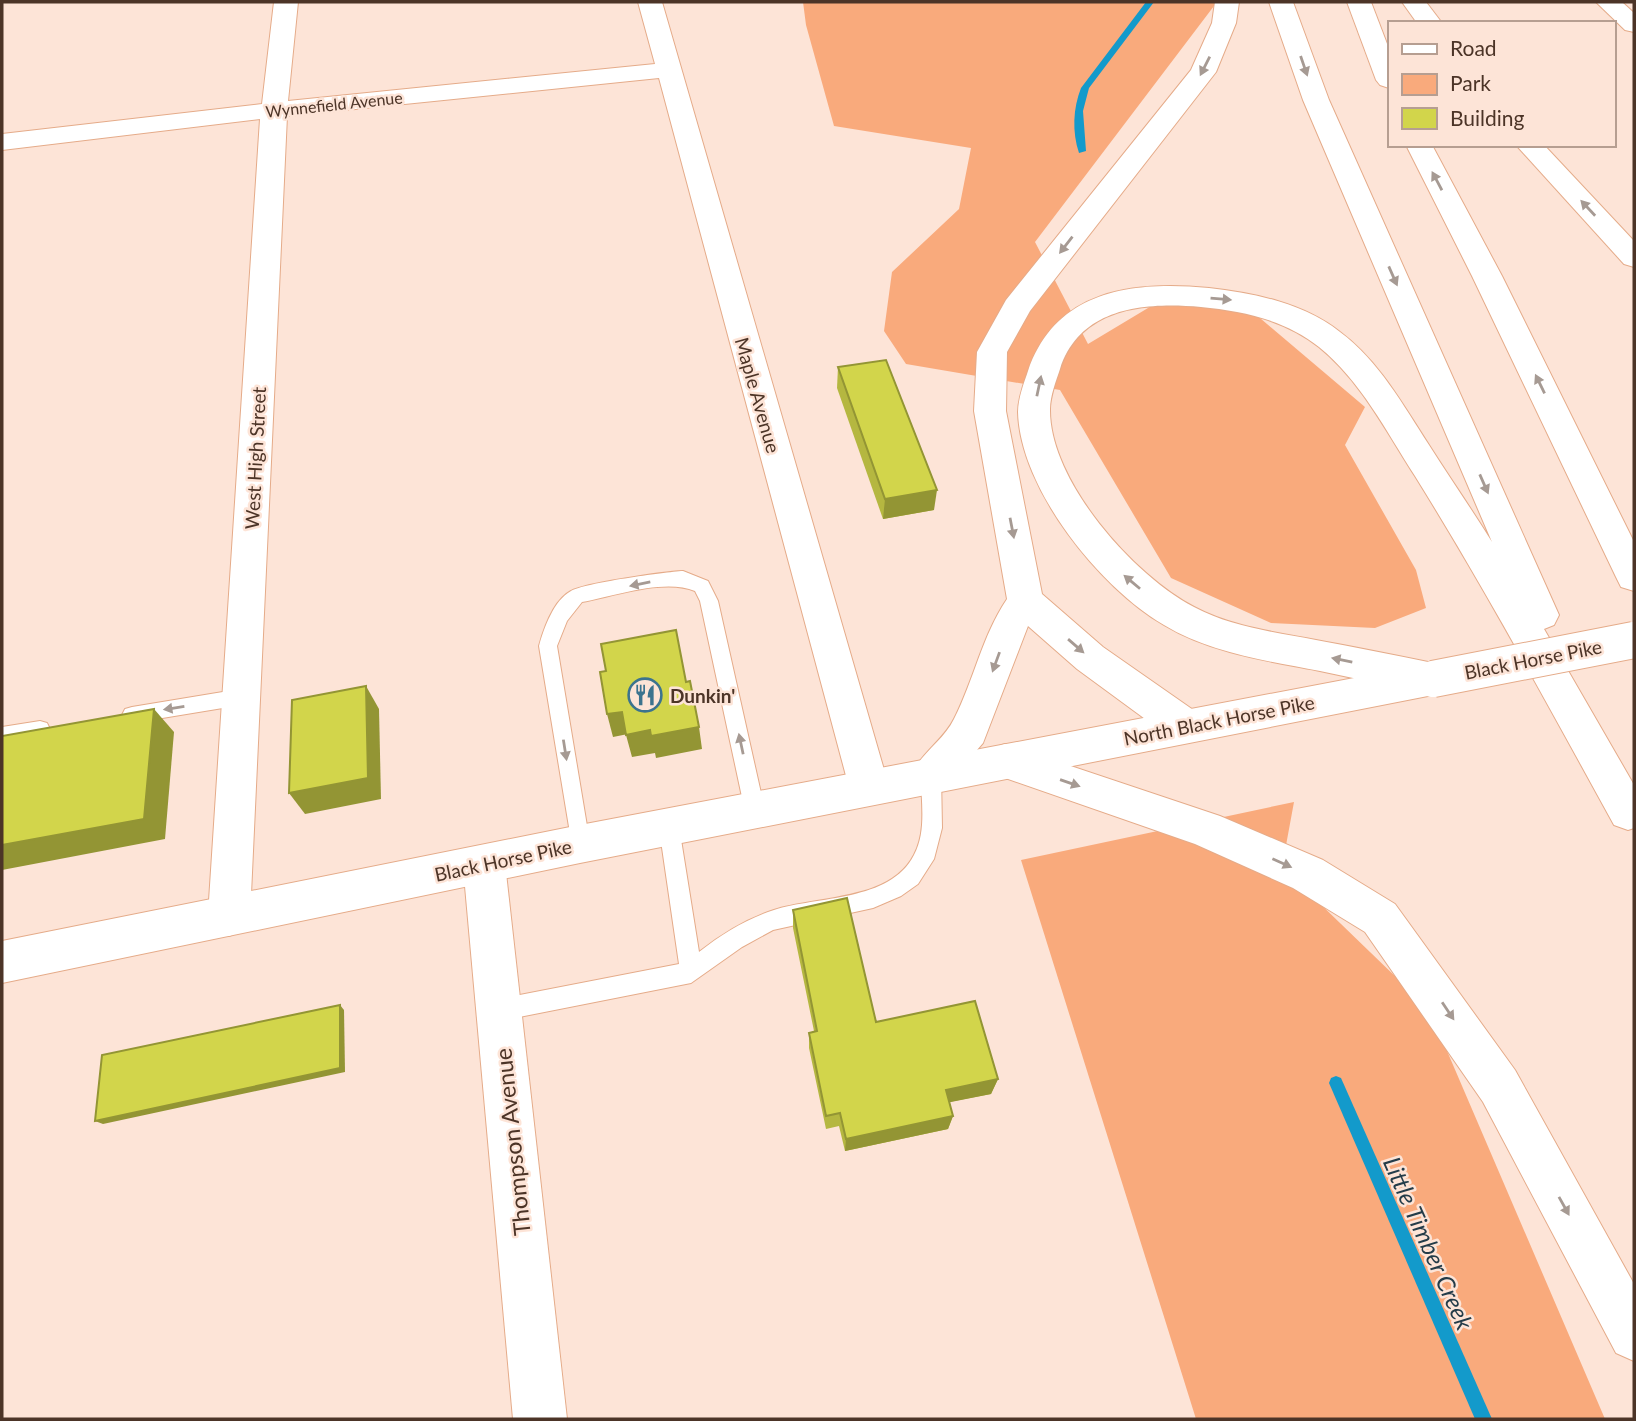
<svg xmlns="http://www.w3.org/2000/svg" width="1636" height="1421" font-family="Lato,sans-serif">
<style>
.green{fill:#f9aa7c}
.lines{fill:none;stroke-linecap:round;stroke-linejoin:round}
.stream{fill:#139acb;fill-rule:evenodd}
.service-casing{stroke:#e5ab89;stroke-width:2}
.minor-casing{stroke:#e5ab89;stroke-width:2}
.primary-casing{stroke:#e5ab89;stroke-width:2}
.motorway-casing{stroke:#e5ab89;stroke-width:2}
.service{fill:#fff;fill-rule:evenodd}
.minor{fill:#fff;fill-rule:evenodd}
.primary{fill:#fff;fill-rule:evenodd}
.motorway{fill:#fff;fill-rule:evenodd}
.primary-bridge-casing{stroke:#e5ab89;stroke-width:38;stroke-linecap:butt}
.primary-bridge{stroke:#fff;stroke-width:36}
.wall{fill:#b5b740}
.shaded-wall{fill:#939534}
.building{fill:#d2d54b;stroke:#939534;stroke-width:2}
.oneway{fill:#a69a93}
.labels{text-anchor:middle;dominant-baseline:central;stroke-width:5;stroke-linejoin:round;paint-order:stroke}
.far-street-label{font-size:16px;fill:#4c3427;stroke:#fde4d7}
.street-label{font-size:19px;fill:#4c3427;stroke:#fde4d7}
.poi-label{font-size:19px;font-weight:bold;fill:#4c3427;stroke:#fde4d7;text-anchor:start}
.near-street-label{font-size:23px;fill:#4c3427;stroke:#fde4d7}
.near-water-label{font-size:24px;font-style:italic;fill:#243c49;stroke:#fde4d7}
</style>
<rect width="100%" height="100%" fill="#fde4d7"/>
<!-- green -->
<g class="green">
<polygon points="803,2 1217,2 1035,242 1088,344 1153,305 1247,307 1365,407 1345,445 1416,570 1426,608 1375,628 1271,623 1171,578 1060,390 906,364 884,331 892,272 959,209 971,148 834,126 806,25"/>
<polygon points="1294,802 1282,867 1429,1009 1605,1419 1196,1419 1021,860"/>
</g>
<g class="lines">
<!-- stream -->
<g class="stream">
<path d="M1146 2H1154L1089 88 1083 111 1086 151 1079 153C1072 132 1073 108 1081 88Z"/>
<polygon points="1336,1076 1341,1078 1492,1419 1475,1419 1329,1083 1331,1078"/>
</g>
<defs>
<g id="service">
<path d="M683 571 708 581 718 601 765 811 762 817 755 820 748 817 745 811 700 601 695 591C665 578 614 596 582 602L567 621 557 646 590 844 587 851 580 853 573 851 539 646C544 628 554 600 571 591 584 583 665 572 683 571Z"/>
<polygon points="241,689 248,691 251,697 248,703 241,705 132,723 125,721 122,715 125,709 132,707"/>
<polygon points="40,721 47,723 50,729 47,735 2,743 2,727"/>
<path d="M931 766 938 769 941 775 942 828 934 859 918 884 901 896 873 908 773 930 742 947 691 983 499 1021 491 1018 488 1010 491 1002 499 999 679 964 659 827 662 821 669 818 676 821 679 827 699 952C722 934 746 919 774 910 817 896 890 902 914 855 927 831 921 801 921 775L924 769Z"/>
</g>
<g id="minor">
<polygon points="274,2 298,2 288,101 655,64 638,2 662,2 889,787 883,799 869,805 855,799 849,787 659,78 287,116 250,916 244,930 229,936 214,930 208,916 260,119 2,150 2,134 262,104"/>
<polygon points="1596,2 1622,2 1634,13 1634,32 1625,30"/>
<polygon points="484,845 499,851 505,864 567,1419 513,1419 463,864 469,851"/>
</g>
<polygon id="primary" points="1433,663 1446,668 1452,679 1446,690 1433,695 580,863 2,983 2,941 580,825"/>
<g id="motorway">
<path d="M1215 2H1239L1236 23 1216 72 1030 311 1007 352 1006 411 1042 594 1103 647 1199 714 1204 726 1199 738 1185 742 1171 738 1077 669 1028 626 983 743 945 787 931 792 917 787 911 775C921 753 944 740 954 719 974 680 982 636 1007 599L974 411 977 352 1006 300 1191 70 1212 23Z"/>
<path d="M1269 2H1293L1329 100 1559 615 1554 625 1544 629 1634 785V828L1628 830 1614 825C1549 707 1486 590 1415 476 1386 431 1361 381 1319 347 1285 320 1243 311 1201 307 1145 302 1080 307 1060 369 1056 381 1050 396 1050 409 1049 481 1134 576 1194 607 1231 627 1275 632 1316 640 1355 647 1394 655 1433 663L1446 668 1452 679 1446 690 1433 695C1395 687 1358 679 1320 671 1268 661 1210 653 1164 625 1100 588 1020 489 1018 412 1018 398 1024 383 1028 371 1056 289 1134 281 1209 288 1254 293 1303 303 1340 332 1379 361 1403 405 1429 445 1450 478 1472 510 1492 542L1303 100Z"/>
<polygon points="1347,2 1371,2 1389,49 1389,88 1380,85 1376,80"/>
<polygon points="1402,2 1426,2 1442,23 1417,23"/>
<polygon points="1406,145 1432,145 1502,276 1634,542 1634,591 1621,587 1616,577 1472,276"/>
<polygon points="1516,145 1544,145 1634,241 1634,267 1624,264"/>
<polygon points="1005,744 1220,816 1323,860 1395,904 1515,1070 1634,1284 1634,1361 1616,1353 1483,1102 1365,932 1293,888 1195,844 991,773 985,761 991,749"/>
</g>
</defs>
<!-- service casing -->
<use href="#service" class="service-casing"/>
<!-- minor casing -->
<use href="#minor" class="minor-casing"/>
<!-- primary casing -->
<use href="#primary" class="primary-casing"/>
<!-- motorway casing -->
<use href="#motorway" class="motorway-casing"/>
<!-- service -->
<use href="#service" class="service"/>
<!-- minor -->
<use href="#minor" class="minor"/>
<!-- primary -->
<use href="#primary" class="primary"/>
<!-- motorway -->
<use href="#motorway" class="motorway"/>
<defs>
<polyline id="primary-bridge" points="1433,679 1634,640"/>
</defs>
<!-- primary-bridge casing -->
<use href="#primary-bridge" class="primary-bridge-casing"/>
<!-- primary-bridge -->
<use href="#primary-bridge" class="primary-bridge"/>
</g>
<!-- wall -->
<g class="wall">
<polygon points="838,367 934,510 883,519 837,388"/>
<polygon points="793,910 876,1022 998,1079 991,1094 949,1102 953,1116 948,1129 845,1151 839,1126 826,1129 809,1048 809,1033 814,1031 793,928"/>
</g>
<!-- shaded-wall -->
<g class="shaded-wall">
<polygon points="937,490 934,510 883,519 885,499"/>
<polygon points="366,686 379,709 381,799 305,814 289,793"/>
<polygon points="154,709 174,732 165,839 2,870 2,845"/>
<polygon points="622,712 628,734 613,737 607,714"/>
<polygon points="699,727 702,749 656,758 655,753 632,757 626,735 650,730"/>
<polygon points="340,1005 344,1010 345,1072 103,1124 95,1121"/>
<polygon points="998,1079 991,1094 941,1104 946,1090"/>
<polygon points="953,1116 948,1129 845,1151 846,1139"/>
</g>
<!-- building -->
<g class="building">
<polygon points="886,360 937,490 885,499 838,367"/>
<polygon points="676,630 686,682 690,681 699,727 651,736 650,730 626,735 622,712 607,714 600,672 606,671 601,644"/>
<polygon points="366,686 368,778 289,793 292,700"/>
<polygon points="154,709 144,819 2,845 2,736"/>
<polygon points="847,898 876,1022 975,1001 998,1079 946,1090 953,1116 846,1139 840,1113 826,1116 809,1033 817,1031 793,910"/>
<polygon points="340,1005 340,1068 95,1121 102,1055"/>
</g>
<!-- one-way arrows -->
<defs><path id="oneway-solid" d="M-6-.8H1V-3.2L6.5 0L1 3.2V.8H-6Z" transform="scale(1.75)"/></defs>
<g class="oneway">
<use href="#oneway-solid" transform="translate(1205 66) rotate(117)"/>
<use href="#oneway-solid" transform="translate(1304 66) rotate(71)"/>
<use href="#oneway-solid" transform="translate(1437 181) rotate(-118)"/>
<use href="#oneway-solid" transform="translate(1588 208) rotate(-133)"/>
<use href="#oneway-solid" transform="translate(1066 245) rotate(128)"/>
<use href="#oneway-solid" transform="translate(1393 276) rotate(66)"/>
<use href="#oneway-solid" transform="translate(1221 299) rotate(5)"/>
<use href="#oneway-solid" transform="translate(1540 384) rotate(-116)"/>
<use href="#oneway-solid" transform="translate(1039 386) rotate(-78)"/>
<use href="#oneway-solid" transform="translate(1484 484) rotate(66)"/>
<use href="#oneway-solid" transform="translate(1012 528) rotate(79)"/>
<use href="#oneway-solid" transform="translate(1132 582) rotate(-140)"/>
<use href="#oneway-solid" transform="translate(640 584) rotate(169)"/>
<use href="#oneway-solid" transform="translate(1076 646) rotate(41)"/>
<use href="#oneway-solid" transform="translate(1342 660) rotate(-169)"/>
<use href="#oneway-solid" transform="translate(996 662) rotate(110)"/>
<use href="#oneway-solid" transform="translate(174 708) rotate(171)"/>
<use href="#oneway-solid" transform="translate(741 744) rotate(-102)"/>
<use href="#oneway-solid" transform="translate(565 750) rotate(81)"/>
<use href="#oneway-solid" transform="translate(1070 783) rotate(19)"/>
<use href="#oneway-solid" transform="translate(1282 863) rotate(24)"/>
<use href="#oneway-solid" transform="translate(1448 1011) rotate(56)"/>
<use href="#oneway-solid" transform="translate(1564 1206) rotate(61)"/>
</g>
<!-- icons -->
<defs>
<symbol id="restaurant-ring" viewBox="-11 -11 22 22"><circle r="9.5" fill="#fde4d7" stroke="#3c738e" stroke-width="1.5"/><path d="M-5-6h1v4h1v-4h1v4h1v-4h1v5L-1.5 .5V6h-2V.5L-5-1ZM5-6V6H3V1.5H1.5Q1.5-4 5-6Z" fill="#3c738e"/></symbol>
</defs>
<g fill-rule="evenodd">
<use href="#restaurant-ring" x="626" y="676" width="38" height="38"/>
</g>
<g class="labels">
<!-- far-street labels -->
<g class="far-street-label">
<text transform="translate(334 104) rotate(-6)">Wynnefield Avenue</text>
</g>
<!-- street labels -->
<g class="street-label">
<text transform="translate(758 395) rotate(74)">Maple Avenue</text>
<text transform="translate(255 458) rotate(-87)">West High Street</text>
<text transform="translate(1533 659) rotate(-11)">Black Horse Pike</text>
<text transform="translate(1219 720) rotate(-11)">North Black Horse Pike</text>
<text transform="translate(503 860) rotate(-12)">Black Horse Pike</text>
</g>
<!-- poi labels -->
<g class="poi-label">
<text x="670" y="695">Dunkin'</text>
</g>
<!-- near-street labels -->
<g class="near-street-label">
<text transform="translate(512 1142) rotate(-96)">Thompson Avenue</text>
</g>
<!-- near-water labels -->
<g class="near-water-label">
<text transform="translate(1429 1243) rotate(66)">Little Timber Creek</text>
</g>
</g>
<!-- border -->
<rect width="1636" height="1421" fill="none" stroke="#4c3427" stroke-width="7"/>
<!-- legend -->
<rect x="1388" y="21" width="228" height="126" fill="#fde4d7" stroke="#b69e91" stroke-width="2"/>
<rect x="1402" y="44" width="35" height="10" fill="#ffffff" stroke="#b69e91" stroke-width="2"/>
<text x="1450" y="56" font-size="21" fill="#4c3427">Road</text>
<rect x="1402" y="74" width="35" height="21" fill="#f9aa7c" stroke="#b69e91" stroke-width="2"/>
<text x="1450" y="91" font-size="21" fill="#4c3427">Park</text>
<rect x="1402" y="108" width="35" height="21" fill="#d2d54b" stroke="#b69e91" stroke-width="2"/>
<text x="1450" y="126" font-size="21" fill="#4c3427">Building</text>
</svg>
